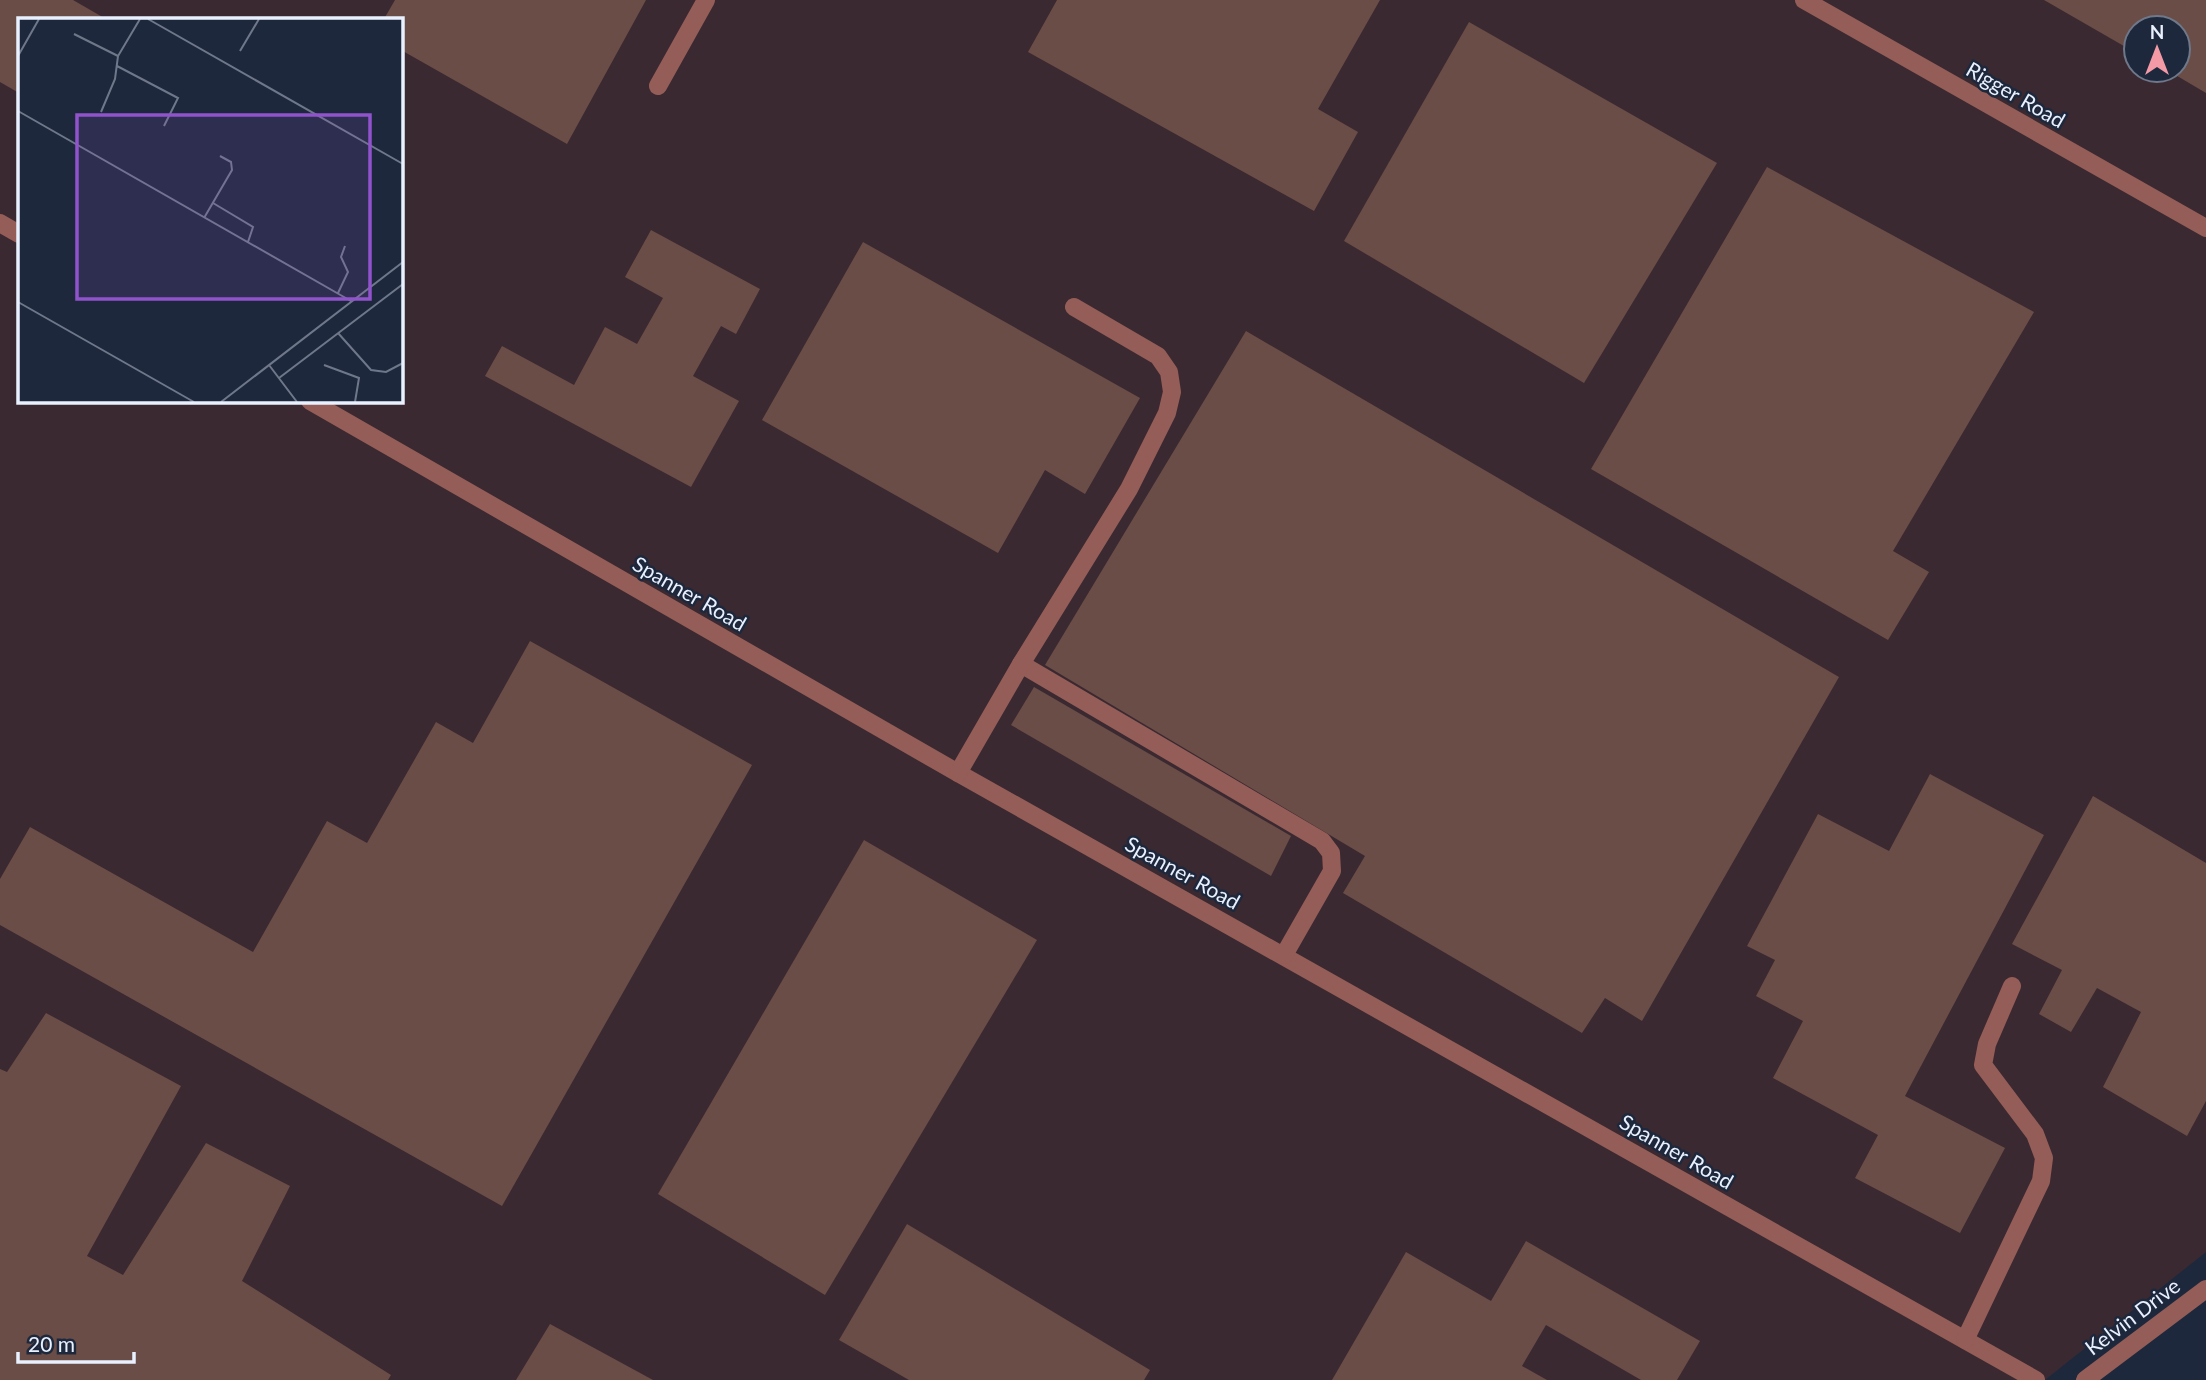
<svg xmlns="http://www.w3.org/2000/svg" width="2206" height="1380" font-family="Lato,sans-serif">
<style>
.industrial{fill:#3b2932;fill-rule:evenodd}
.building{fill:#6a4d46}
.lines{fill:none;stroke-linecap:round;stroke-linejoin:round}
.minor{stroke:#955d57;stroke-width:18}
.labels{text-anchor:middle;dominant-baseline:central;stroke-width:5;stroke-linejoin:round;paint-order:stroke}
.street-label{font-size:21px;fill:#e9f1ff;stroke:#1d283c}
.inset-road{fill:none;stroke:#6f788a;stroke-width:2}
.view{fill:#9153cc;fill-opacity:0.15;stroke:#9153cc;stroke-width:3.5}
.inset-edge{fill:none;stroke:#e9f1ff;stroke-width:3.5}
</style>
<rect width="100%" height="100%" fill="#1d283c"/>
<!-- industrial -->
<path class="industrial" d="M0 0H2206V1252L2045 1380H0ZM19 19H401V401H19ZM2136 28H2178V70H2136Z"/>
<!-- building -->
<g class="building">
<polygon points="0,0 73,0 106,19 19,19 19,93 0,82"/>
<polygon points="395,0 646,0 567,144 401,50 401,19 384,19"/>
<polygon points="1057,0 1380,0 1318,109 1358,132 1314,211 1028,52"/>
<polygon points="2044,0 2206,0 2206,93 2167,70 2178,70 2178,28 2136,28 2136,53"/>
<polygon points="1469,22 1717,163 1584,383 1344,241"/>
<polygon points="1767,167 2034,312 1893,551 1929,572 1888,640 1591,469"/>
<polygon points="651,230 760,289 736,334 721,326 693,376 739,401 691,487 485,376 502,346 574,385 605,327 637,344 663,298 625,277"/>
<polygon points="863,242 1140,398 1085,494 1045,470 998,553 762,420"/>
<polygon points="1246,331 1839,677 1642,1021 1605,998 1582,1033 1343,893 1365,856 1045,665"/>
<polygon points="530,641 752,765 502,1206 0,925 0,879 30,827 253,952 327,821 367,843 436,722 473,743"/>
<polygon points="1034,687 1291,836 1271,876 1011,725"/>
<polygon points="1930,774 2044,835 1905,1096 2005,1148 1960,1233 1855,1178 1878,1135 1773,1078 1803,1021 1756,996 1775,960 1747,946 1818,814 1889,851"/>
<polygon points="2093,796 2206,863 2206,1101 2187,1136 2103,1087 2141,1012 2097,988 2071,1032 2039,1014 2062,970 2012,944"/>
<polygon points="864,840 1037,940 825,1295 658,1194"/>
<polygon points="46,1013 181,1086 87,1256 123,1275 206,1143 290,1186 242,1281 391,1375 388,1380 0,1380 0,1069 7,1072"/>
<polygon points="907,1224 1150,1370 1144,1380 909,1380 839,1340"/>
<polygon points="1526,1241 1700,1341 1677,1380 1641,1380 1546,1325 1522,1366 1547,1380 1332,1380 1406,1252 1491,1301"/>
<polygon points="550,1324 653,1380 516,1380"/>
</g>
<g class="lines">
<!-- minor -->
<g class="minor">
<polyline points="1804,0 2206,228"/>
<polyline points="658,86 706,0"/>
<polyline points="0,223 19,234"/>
<polyline points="310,401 958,773 2036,1380"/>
<polyline points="1021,664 1322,841 1331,853 1332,871 1284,955"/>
<polyline points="958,773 1021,664 1129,489 1167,413 1172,392 1169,372 1158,356 1074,307"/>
<polyline points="1965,1340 2041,1181 2044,1158 2035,1134 1983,1065 1987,1044 2012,986"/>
<polyline points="2085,1380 2206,1289"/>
</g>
</g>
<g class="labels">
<!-- street labels -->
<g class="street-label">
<text transform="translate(2016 94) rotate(30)">Rigger Road</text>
<text transform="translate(690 593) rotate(30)">Spanner Road</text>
<text transform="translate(1183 872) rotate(29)">Spanner Road</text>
<text transform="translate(1677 1151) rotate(30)">Spanner Road</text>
<text transform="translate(2132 1316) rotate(-37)">Kelvin Drive</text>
</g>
</g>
<!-- overview -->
<g transform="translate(18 18)">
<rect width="385" height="385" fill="#1d283c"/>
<path class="inset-road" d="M130 1 385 146M56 16 100 38M222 33 241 1M0 38 21 1M99 48 160 80 146 108M0 93 333 283M83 94 97 61 100 38 122 1M195 185 235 209 230 224M186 200 214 152 213 144 202 138M320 275 330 254 323 239 327 228M0 284 176 384M320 315 353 352 368 354 385 345M251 347 279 384M306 347 341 360 337 384M261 360 385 266M203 384 385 244"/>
<path class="view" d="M59 97H352V281H59Z"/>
<rect width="385" height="385" class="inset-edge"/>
</g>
<!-- north arrow -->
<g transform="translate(2157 49)"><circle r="33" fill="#1d283c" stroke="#6f788a" stroke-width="2"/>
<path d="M0-5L12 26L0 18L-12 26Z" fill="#f49aa6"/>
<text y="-10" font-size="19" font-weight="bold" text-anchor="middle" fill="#e9f1ff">N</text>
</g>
<!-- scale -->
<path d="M18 1352v10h116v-10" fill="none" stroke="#e9f1ff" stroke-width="3.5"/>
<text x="28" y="1352" font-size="21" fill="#e9f1ff" stroke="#1d283c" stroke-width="5" paint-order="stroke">20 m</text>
</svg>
